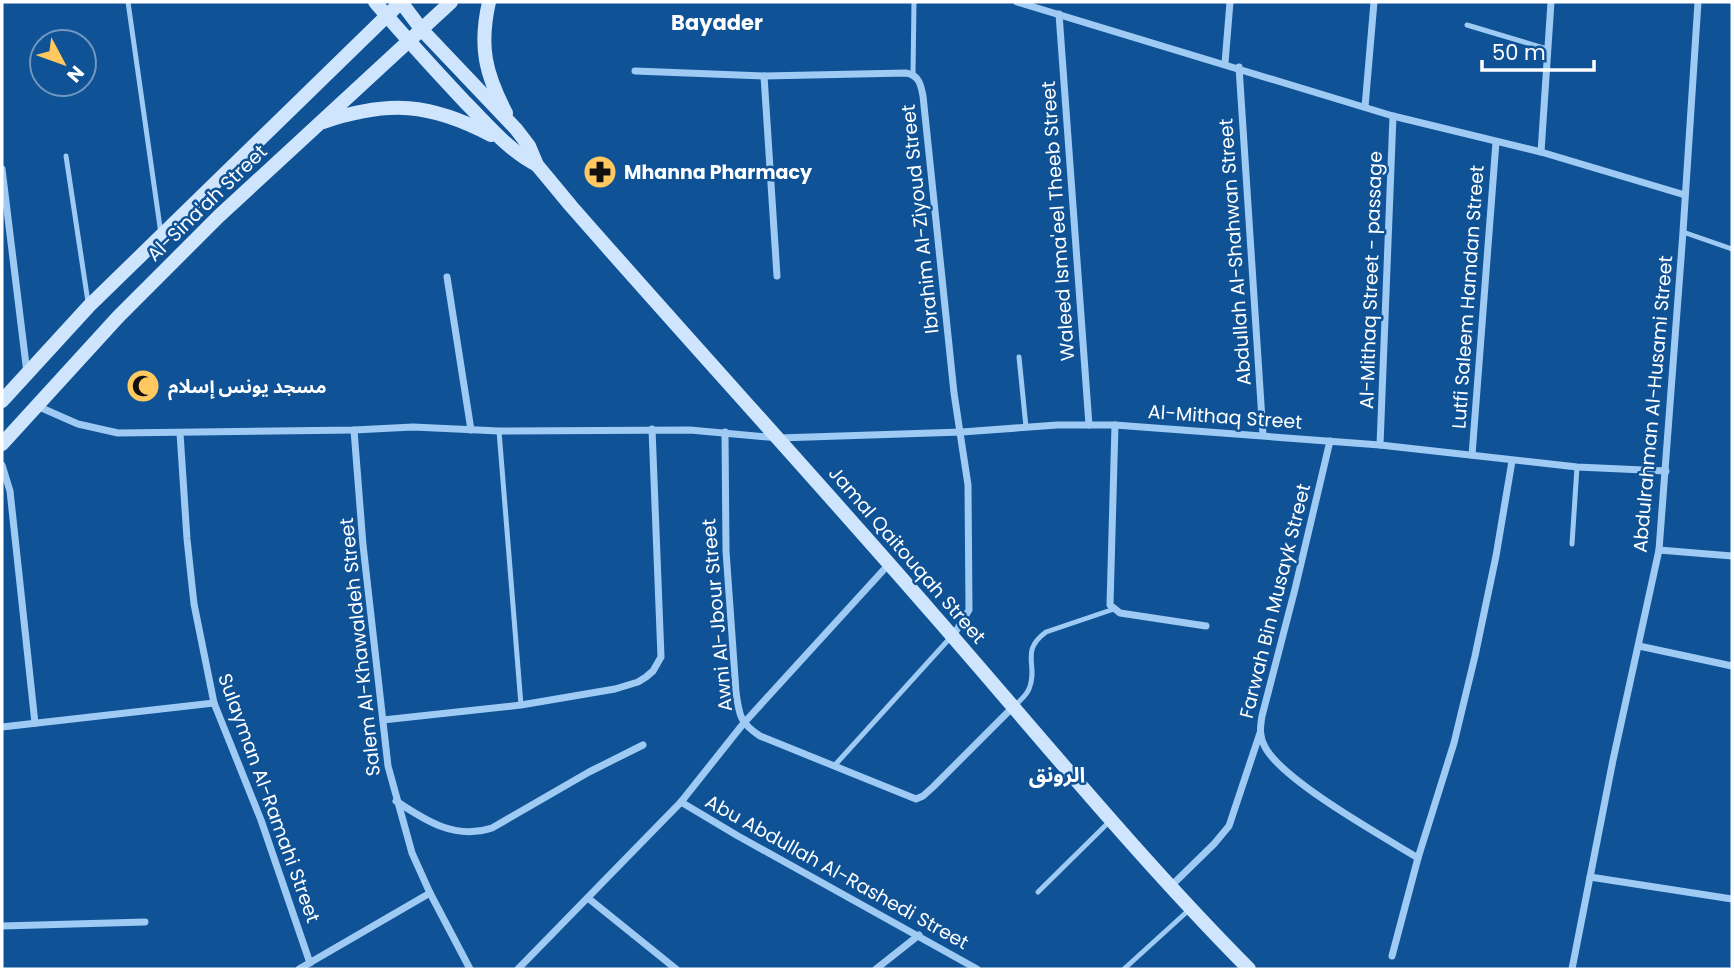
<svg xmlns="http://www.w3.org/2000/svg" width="1734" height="971" font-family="Poppins,'Noto Sans Arabic',sans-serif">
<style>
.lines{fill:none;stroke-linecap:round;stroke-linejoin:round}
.lane{stroke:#9ecaf4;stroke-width:5}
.street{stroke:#9ecaf4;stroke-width:7}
.secondary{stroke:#cee5fd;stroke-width:14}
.labels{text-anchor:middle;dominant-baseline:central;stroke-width:5;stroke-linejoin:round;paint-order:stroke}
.poi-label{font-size:19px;font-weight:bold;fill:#fff;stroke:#0f5296;text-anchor:start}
.street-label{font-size:19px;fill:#fff;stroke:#0f5296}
.neighbourhood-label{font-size:21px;font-weight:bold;fill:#fff;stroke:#0f5296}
</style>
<rect width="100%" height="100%" fill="#0f5296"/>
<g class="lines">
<!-- lane -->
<g class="lane">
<polyline points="128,2 161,234"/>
<polyline points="1467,25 1547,49"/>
<polyline points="913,74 914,2"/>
<polyline points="66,156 88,302"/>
<polyline points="1683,232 1732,249"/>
<polyline points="1019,357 1026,427"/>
<polyline points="499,431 521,705"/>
<polyline points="1572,544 1577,467"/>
<path d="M1014 706C1020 701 1026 696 1029 689 1039 665 1019 652 1046 632L1114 609"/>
<polyline points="835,765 950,638"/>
<polyline points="1038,892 1111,820"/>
<polyline points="1124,969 1190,909"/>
</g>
<!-- street -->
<g class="street">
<polyline points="1017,2 1393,116 1541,152 1685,195"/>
<polyline points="1059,14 1089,425"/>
<polyline points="1225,63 1230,2"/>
<polyline points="1239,67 1263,435"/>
<path d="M635 71 764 76 906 73C919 75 921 85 923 96L954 393 968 485 969 610 953 636"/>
<polyline points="764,76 777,276"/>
<polyline points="1365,107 1374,2"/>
<polyline points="1541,152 1551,2"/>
<polyline points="2,169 27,373"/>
<polyline points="447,277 471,430"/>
<polyline points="37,406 78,424 118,433 354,430 413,427 499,431 690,430 779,438 962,432 1057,425 1115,425 1380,445 1577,467 1666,471"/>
<polyline points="1115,425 1110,605 1120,613 1206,626"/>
<polyline points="354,430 363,545 388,766 412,853 430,893 470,969"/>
<path d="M725 432 726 551 736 692C739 715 740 723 760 736L916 799 923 796 933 787 1013 707"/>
<polyline points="180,433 187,539 194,604 214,703 261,820 310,963"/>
<path d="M1330 441 1295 589 1262 716C1260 728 1259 736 1265 747 1283 781 1382 836 1418 858"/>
<polyline points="1380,445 1393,116"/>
<polyline points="1472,455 1496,142"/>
<polyline points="2,465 10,491 35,723"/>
<polyline points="1659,550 1732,556"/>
<polyline points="1639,646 1732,666"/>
<polyline points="383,720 521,705 615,689 638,682 646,677 653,671 661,657 652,429"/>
<polyline points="2,727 214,703"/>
<path d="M396 801C426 821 455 840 492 828L589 772 643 745"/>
<polyline points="681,802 738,836 977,969"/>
<polyline points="1590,877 1732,899"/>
<polyline points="1171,886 1214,844 1229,826 1260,733"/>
<polyline points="588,898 676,969"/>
<polyline points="2,926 145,922"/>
<polyline points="1392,956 1418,858 1454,743 1475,656 1496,556 1512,461"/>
<polyline points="299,969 430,893"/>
<polyline points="518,969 681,802 743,724 889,564"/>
<polyline points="876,969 919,935"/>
<polyline points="1572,969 1613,760 1659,550 1683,232 1698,2"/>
</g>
<!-- secondary -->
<g class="secondary">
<path d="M375 2C404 36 434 69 465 102 488 125 508 150 537 165"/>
<path d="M401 2 422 30 516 129 529 146 537 165 571 206C691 343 814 477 933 614 1037 733 1137 856 1249 969"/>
<path d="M489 2C479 46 485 73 506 113"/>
<path d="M323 122C389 100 430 103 491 135"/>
<polyline points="2,401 89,306 401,2"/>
<polyline points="2,444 118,317 219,216 451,2"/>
</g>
</g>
<!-- icons -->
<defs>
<symbol id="pharmacy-disc" viewBox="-11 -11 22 22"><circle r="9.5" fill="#ffc861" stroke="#0f5296"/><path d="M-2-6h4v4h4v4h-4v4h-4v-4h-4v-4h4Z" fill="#111"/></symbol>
<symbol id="mosque-disc" viewBox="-11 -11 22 22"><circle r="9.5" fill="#ffc861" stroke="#0f5296"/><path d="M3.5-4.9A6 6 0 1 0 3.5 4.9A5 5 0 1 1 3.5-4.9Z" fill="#111"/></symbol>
</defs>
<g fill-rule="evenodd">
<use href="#pharmacy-disc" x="581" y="153" width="38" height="38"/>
<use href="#mosque-disc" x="124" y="367" width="38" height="38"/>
</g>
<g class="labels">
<!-- poi labels -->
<g class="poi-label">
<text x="624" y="172">Mhanna Pharmacy</text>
<text x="168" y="386">مسجد يونس إسلام</text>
</g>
<!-- street labels -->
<g class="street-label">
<text transform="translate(207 203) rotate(-44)">Al-Sina'ah Street</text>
<text transform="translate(920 219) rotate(-96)">Ibrahim Al-Ziyoud Street</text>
<text transform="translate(1058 221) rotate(-94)">Waleed Isma'eel Theeb Street</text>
<text transform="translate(1235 252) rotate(-94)">Abdullah Al-Shahwan Street</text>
<text transform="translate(1371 280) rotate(-88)">Al-Mithaq Street - passage</text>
<text transform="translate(1468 297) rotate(-86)">Lutfi Saleem Hamdan Street</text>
<text transform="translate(1653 404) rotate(-85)">Abdulrahman Al-Husami Street</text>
<text transform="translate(1225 417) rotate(4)">Al-Mithaq Street</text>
<text transform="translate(907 555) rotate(49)">Jamal Qaitouqah Street</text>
<text transform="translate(1275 601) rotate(-76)">Farwah Bin Musayk Street</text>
<text transform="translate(717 615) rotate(-95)">Awni Al-Jbour Street</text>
<text transform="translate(360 647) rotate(-96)">Salem Al-Khawaldeh Street</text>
<text transform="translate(269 798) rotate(70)">Sulayman Al-Ramahi Street</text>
<text transform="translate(837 872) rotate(29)">Abu Abdullah Al-Rashedi Street</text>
</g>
<!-- neighbourhood labels -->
<g class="neighbourhood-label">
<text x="717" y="22">Bayader</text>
<text x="1057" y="774">الرونق</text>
</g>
</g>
<!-- border -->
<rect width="1734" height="971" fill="none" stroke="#ffffff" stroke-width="7"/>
<!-- north arrow -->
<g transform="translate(63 63) rotate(131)"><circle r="33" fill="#0f5296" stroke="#6f97c0" stroke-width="2"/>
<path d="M0-5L12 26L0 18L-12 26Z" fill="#ffc861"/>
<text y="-10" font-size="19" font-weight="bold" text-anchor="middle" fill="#ffffff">N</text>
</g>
<!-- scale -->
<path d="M1482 60v10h112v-10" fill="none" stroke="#ffffff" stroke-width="3.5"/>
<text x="1492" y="60" font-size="21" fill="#ffffff" stroke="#0f5296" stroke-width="5" paint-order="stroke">50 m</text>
</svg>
